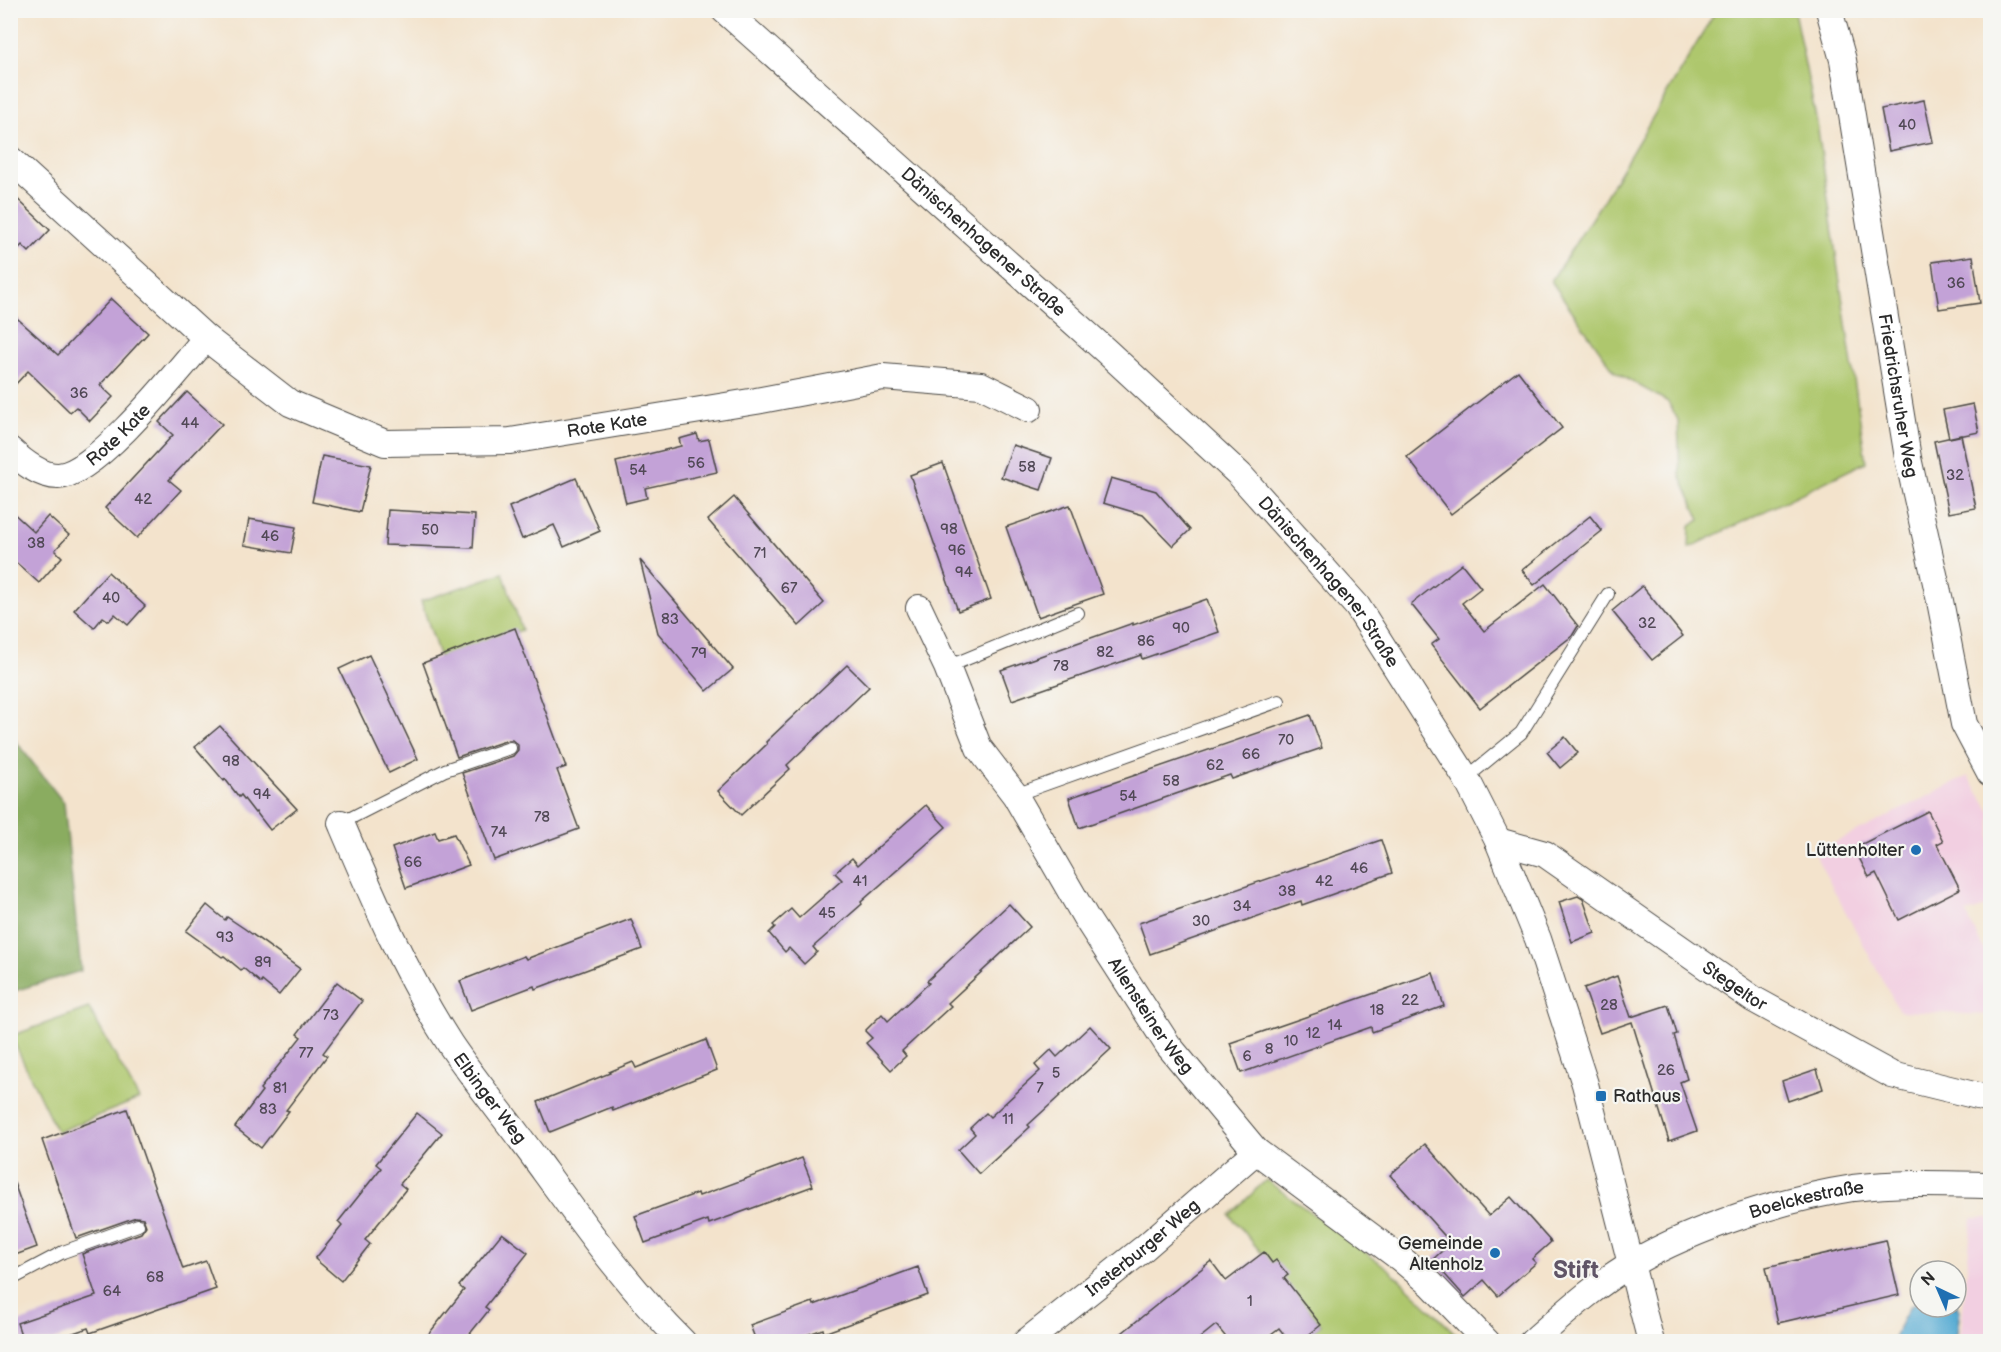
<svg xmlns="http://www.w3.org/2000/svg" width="2001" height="1352" font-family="'Balsamiq Sans',sans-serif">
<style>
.built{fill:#f2cfe1}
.green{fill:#aec76d;stroke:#6c794c;stroke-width:1.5}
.forest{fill:#8aac60;stroke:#5a6c46;stroke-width:1.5}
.water{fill:#57abd3;stroke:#416b7f;stroke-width:1.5}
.building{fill:#c3a2d7}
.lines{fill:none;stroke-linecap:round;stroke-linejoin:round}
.lane-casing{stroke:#494743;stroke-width:14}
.street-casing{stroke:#494743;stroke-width:28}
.lane{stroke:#fff;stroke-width:12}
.street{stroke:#fff;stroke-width:26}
.poi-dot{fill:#1f6fb2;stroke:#f6f6f2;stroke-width:2}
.labels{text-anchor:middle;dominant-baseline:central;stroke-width:4.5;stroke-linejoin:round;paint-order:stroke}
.number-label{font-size:15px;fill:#514956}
.street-label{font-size:18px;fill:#2b2b2b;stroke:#f6f6f2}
.poi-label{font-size:18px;fill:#2b2b2b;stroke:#f6f6f2;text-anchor:end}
.district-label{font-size:24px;font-weight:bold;fill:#605567;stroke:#f6f6f2}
</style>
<rect width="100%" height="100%" fill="#f6f6f2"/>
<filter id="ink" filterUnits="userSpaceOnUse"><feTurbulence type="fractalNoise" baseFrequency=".0167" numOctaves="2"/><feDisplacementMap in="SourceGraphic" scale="12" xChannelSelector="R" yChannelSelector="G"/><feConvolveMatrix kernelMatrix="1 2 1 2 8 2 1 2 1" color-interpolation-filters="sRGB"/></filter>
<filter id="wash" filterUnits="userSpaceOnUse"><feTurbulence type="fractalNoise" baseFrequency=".008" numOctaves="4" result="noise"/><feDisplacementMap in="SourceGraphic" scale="24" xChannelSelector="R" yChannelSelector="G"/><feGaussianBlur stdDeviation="1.35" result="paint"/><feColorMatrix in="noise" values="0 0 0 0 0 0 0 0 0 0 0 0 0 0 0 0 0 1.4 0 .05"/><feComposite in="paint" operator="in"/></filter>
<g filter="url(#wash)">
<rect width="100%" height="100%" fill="#f3e3cc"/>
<!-- built -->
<g class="built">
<polygon points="1968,776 1990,811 1990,906 1966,913 1990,963 1990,1015 1899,1011 1814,853"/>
<polygon points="1972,1218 1990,1218 1990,1341 1960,1341"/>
</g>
<!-- green -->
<g class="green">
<polygon points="1716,11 1794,11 1817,123 1866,462 1689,548 1690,526 1700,520 1680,475 1678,420 1668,402 1615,372 1551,281 1604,199"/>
<polygon points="503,573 522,630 440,658 421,601"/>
<polygon points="89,1008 139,1099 57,1132 11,1036"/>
<polygon points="1266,1180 1390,1270 1463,1341 1300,1341 1321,1325 1230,1215"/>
</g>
<!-- forest -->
<polygon class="forest" points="11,735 64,803 81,971 11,992"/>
<!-- water -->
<polygon class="water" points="1920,1300 1920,1307 1956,1307 1956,1304 1960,1310 1956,1341 1892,1341 1910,1306"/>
<g id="blocks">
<!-- building -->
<g class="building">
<polygon points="1924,100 1933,142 1889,151 1881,109"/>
<polygon points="10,192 50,230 29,252 22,245 10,257"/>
<polygon points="1973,256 1980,303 1939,309 1932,262"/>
<polygon points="111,299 148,333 100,385 113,397 90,421 76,407 70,412 28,371 10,390 10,312 58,355"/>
<polygon points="1518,371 1562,428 1451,514 1407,457"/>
<polygon points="187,392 222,424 169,480 181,490 137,538 105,508 173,435 159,422"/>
<polygon points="1973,404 1979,432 1949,438 1943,410"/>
<polygon points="697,434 699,441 709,439 717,472 645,488 647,498 626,503 616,462 681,446 679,439"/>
<polygon points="1961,435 1976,508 1949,513 1934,441"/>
<polygon points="1013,445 1052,458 1041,490 1001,477"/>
<polygon points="322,456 371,465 360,512 312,502"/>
<polygon points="943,463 991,599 958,611 910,475"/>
<polygon points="576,478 600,531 564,547 554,525 522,539 509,507"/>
<polygon points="1111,478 1156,491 1190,530 1173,546 1143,515 1103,503"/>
<polygon points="734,497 824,603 799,626 708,520"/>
<polygon points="1070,505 1103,594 1038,617 1006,527"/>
<polygon points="10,510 34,532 48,516 69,535 55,550 62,557 39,583 10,557"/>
<polygon points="388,510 475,515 473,548 385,545"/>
<polygon points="1590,516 1602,531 1534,585 1522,570"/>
<polygon points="249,519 296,527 291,553 244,545"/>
<polygon points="640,560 733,669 707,691 658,633"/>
<polygon points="1462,564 1481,588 1462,603 1484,631 1545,584 1578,626 1572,636 1480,708 1431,645 1439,639 1411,604"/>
<polygon points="108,572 145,606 128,625 115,614 109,621 103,617 94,628 74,610"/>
<polygon points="1642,586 1683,636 1652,660 1612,611"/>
<polygon points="1207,599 1219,632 1142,659 1141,655 1012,700 1001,670 1133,623 1133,625"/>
<polygon points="515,628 566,767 557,770 579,829 494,860 462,773 513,756 518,750 518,745 512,740 508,740 457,757 423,663"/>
<polygon points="369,655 418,759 389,773 339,669"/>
<polygon points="847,665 869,687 787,765 790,769 741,815 718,791 767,744 766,742"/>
<polygon points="1310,715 1322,748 1232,779 1230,775 1079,828 1069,798"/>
<polygon points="220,726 297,809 270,830 256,812 255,813 241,795 239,797 225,779 224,781 195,747"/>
<polygon points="1565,737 1578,753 1560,768 1547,752"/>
<polygon points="926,805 946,827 861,902 862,904 813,947 817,952 804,964 789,948 785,952 769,933 775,927 773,925 791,909 799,918 842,880 835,873 852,858 858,865"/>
<polygon points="1928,811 1943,841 1937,844 1960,889 1899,920 1876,873 1869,877 1854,848"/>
<polygon points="435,832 438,839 454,834 469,865 406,888 392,848"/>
<polygon points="1381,840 1392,873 1302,905 1301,901 1150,954 1139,923"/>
<polygon points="1578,896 1583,899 1595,933 1572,942 1559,902"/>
<polygon points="1009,904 1030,927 948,1003 951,1006 902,1051 906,1056 891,1070 866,1043 872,1038 865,1031 882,1014 888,1021 929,983 927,981"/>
<polygon points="207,905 225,920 227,917 245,929 300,969 279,995 262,981 261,983 243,968 241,970 224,956 222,957 186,931"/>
<polygon points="631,919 642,949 535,989 534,986 471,1010 460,981 524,956 526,959"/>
<polygon points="1433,973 1444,1006 1372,1032 1371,1027 1241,1073 1230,1043"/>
<polygon points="1617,976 1631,1017 1668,1005 1677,1034 1674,1035 1687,1079 1680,1082 1697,1131 1669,1141 1632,1022 1600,1033 1584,988"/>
<polygon points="337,982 362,1001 323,1053 327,1056 286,1110 289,1111 261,1148 235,1127 262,1091 260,1089 301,1037 297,1034"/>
<polygon points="1090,1026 1111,1049 1028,1125 1030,1127 979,1174 958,1150 975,1134 970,1128 986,1113 990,1117 1040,1071 1035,1065 1051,1050 1057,1057"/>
<polygon points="706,1040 717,1070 613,1111 612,1107 550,1132 538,1102 610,1073 609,1072 633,1062 636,1068"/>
<polygon points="1817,1069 1823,1089 1788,1101 1782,1081"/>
<polygon points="127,1109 183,1269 206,1261 216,1289 90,1333 88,1328 50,1341 23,1341 17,1323 96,1296 82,1254 141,1233 146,1226 143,1218 136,1217 76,1238 42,1140"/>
<polygon points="417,1113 442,1133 400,1184 406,1189 365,1240 370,1244 341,1281 315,1259 342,1226 338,1222 381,1168 376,1164"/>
<polygon points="1425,1144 1489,1216 1511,1197 1551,1242 1532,1259 1536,1263 1498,1296 1484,1280 1465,1297 1432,1260 1451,1243 1390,1175"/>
<polygon points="802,1158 813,1186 709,1224 708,1220 645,1243 635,1216 698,1193 699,1196"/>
<polygon points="10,1180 13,1180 37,1247 10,1257"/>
<polygon points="502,1233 528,1253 485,1307 489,1310 464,1341 423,1341 464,1290 459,1286"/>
<polygon points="1886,1240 1899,1295 1778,1323 1766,1267"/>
<polygon points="1264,1252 1272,1263 1276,1260 1288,1275 1284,1278 1321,1325 1301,1341 1289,1341 1279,1328 1262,1341 1229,1341 1216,1325 1196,1341 1112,1341 1211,1261 1226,1281"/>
<polygon points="918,1267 928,1295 824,1333 823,1329 790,1341 756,1341 750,1325 813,1302 814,1305"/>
</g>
</g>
</g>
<g filter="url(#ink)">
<use href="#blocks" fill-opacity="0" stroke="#494743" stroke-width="1.5"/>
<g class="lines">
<defs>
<g id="lane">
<polyline points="947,667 1078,613"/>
<polyline points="1466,778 1521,733 1608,594"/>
<polyline points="1015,795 1279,701"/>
<polyline points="341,823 445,770 510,748"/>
<polyline points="10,1280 63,1252 138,1225"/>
</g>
<g id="street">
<path id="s1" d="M724 10 1106 351 1240 475 1357 606 1466 778 1498 841 1538 939 1585 1084 1651 1342"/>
<path id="s2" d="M1829 10 1843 60 1908 458 1940 601 1964 724 1990 773"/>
<path id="s3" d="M10 159 206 338 290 403 385 443 510 441 756 401 883 377 981 385 1029 409"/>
<path id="s4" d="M10 450C23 462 40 476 58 476 96 475 180 368 206 338"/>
<path id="s5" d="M919 608 947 667 979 748 1015 795 1086 918 1168 1045 1256 1151 1400 1258 1431 1284 1487 1342"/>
<path id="s6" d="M341 823C373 898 406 976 450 1044 477 1084 509 1122 537 1161 583 1224 628 1287 683 1342"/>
<path id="s7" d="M1498 841 1545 854 1753 999 1892 1075 1990 1099"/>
<path id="s8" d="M1026 1342 1143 1249 1256 1151"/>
<path id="s9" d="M1532 1342C1564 1314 1596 1284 1633 1263 1696 1227 1782 1199 1853 1188 1899 1182 1945 1184 1990 1185"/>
</g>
</defs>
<!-- lane casing -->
<use href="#lane" class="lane-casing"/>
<!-- street casing -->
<use href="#street" class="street-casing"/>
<!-- lane -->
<use href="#lane" class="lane"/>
<!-- street -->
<use href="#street" class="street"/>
</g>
</g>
<!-- markers -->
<g class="poi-dot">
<circle cx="1916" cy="850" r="6"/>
<rect x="1595" y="1090" width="12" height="12" rx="3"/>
<circle cx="1495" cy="1253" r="6"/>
</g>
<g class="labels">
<!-- number labels -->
<g class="number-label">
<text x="1907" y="125">40</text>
<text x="1956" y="283">36</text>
<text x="79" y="393">36</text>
<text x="190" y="423">44</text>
<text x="696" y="463">56</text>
<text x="1027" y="467">58</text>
<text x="638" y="470">54</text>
<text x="1955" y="475">32</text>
<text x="143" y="499">42</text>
<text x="949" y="529">98</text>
<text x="430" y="530">50</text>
<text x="270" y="536">46</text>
<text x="36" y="543">38</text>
<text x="957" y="550">96</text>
<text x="760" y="553">71</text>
<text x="964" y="572">94</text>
<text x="789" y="588">67</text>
<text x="111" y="598">40</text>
<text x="670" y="619">83</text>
<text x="1647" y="623">32</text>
<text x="1181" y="628">90</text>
<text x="1146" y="641">86</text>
<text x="1105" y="652">82</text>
<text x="699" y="653">79</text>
<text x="1061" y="666">78</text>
<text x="1286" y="740">70</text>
<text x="1251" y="754">66</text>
<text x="231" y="761">98</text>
<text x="1215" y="765">62</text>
<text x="1171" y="781">58</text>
<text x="262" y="794">94</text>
<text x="1128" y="796">54</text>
<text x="542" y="817">78</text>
<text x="499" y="832">74</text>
<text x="413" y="862">66</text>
<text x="1359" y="868">46</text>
<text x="860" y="881">41</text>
<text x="1324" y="881">42</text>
<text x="1287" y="891">38</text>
<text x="1242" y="906">34</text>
<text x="827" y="913">45</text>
<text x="1201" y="921">30</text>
<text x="225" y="937">93</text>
<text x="263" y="962">89</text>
<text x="1410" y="1000">22</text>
<text x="1609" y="1005">28</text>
<text x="1377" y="1010">18</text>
<text x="331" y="1015">73</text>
<text x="1335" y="1025">14</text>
<text x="1313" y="1033">12</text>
<text x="1291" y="1041">10</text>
<text x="1269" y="1049">8</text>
<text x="306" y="1053">77</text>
<text x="1247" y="1056">6</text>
<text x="1666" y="1070">26</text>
<text x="1056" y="1073">5</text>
<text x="280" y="1088">81</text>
<text x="1040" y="1088">7</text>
<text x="268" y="1109">83</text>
<text x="1008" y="1119">11</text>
<text x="155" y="1277">68</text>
<text x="112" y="1291">64</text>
<text x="1250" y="1301">1</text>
</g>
<!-- street labels -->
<g class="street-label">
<text stroke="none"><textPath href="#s1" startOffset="348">Dänischenhagener Straße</textPath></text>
<text stroke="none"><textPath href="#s2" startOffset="392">Friedrichsruher Weg</textPath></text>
<text stroke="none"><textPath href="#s3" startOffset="698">Rote Kate</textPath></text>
<text stroke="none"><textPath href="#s4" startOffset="130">Rote Kate</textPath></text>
<text stroke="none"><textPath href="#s1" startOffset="834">Dänischenhagener Straße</textPath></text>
<text stroke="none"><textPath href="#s7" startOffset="280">Stegeltor</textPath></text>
<text stroke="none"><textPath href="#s5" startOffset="471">Allensteiner Weg</textPath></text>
<text stroke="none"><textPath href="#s6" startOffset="314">Elbinger Weg</textPath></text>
<text stroke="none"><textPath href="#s9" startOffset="314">Boelckestraße</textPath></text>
<text stroke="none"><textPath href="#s8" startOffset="150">Insterburger Weg</textPath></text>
</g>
<!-- poi labels -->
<g class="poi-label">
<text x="1904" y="850">Lüttenholter</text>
<text x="1613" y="1096" text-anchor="start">Rathaus</text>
<text x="1483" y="1243">Gemeinde<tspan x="1483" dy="21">Altenholz</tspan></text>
</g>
<!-- district labels -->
<g class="district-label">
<text x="1576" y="1270">Stift</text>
</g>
</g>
<!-- margin -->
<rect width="2001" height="1352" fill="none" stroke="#f6f6f2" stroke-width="36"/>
<!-- north arrow -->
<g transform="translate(1938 1289) rotate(316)"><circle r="28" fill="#f6f6f2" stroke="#a5a5a2" stroke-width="1.5"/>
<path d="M0-4.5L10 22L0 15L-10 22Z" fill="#1f6fb2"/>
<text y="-9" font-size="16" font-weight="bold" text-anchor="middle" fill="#2b2b2b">N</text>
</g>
</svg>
